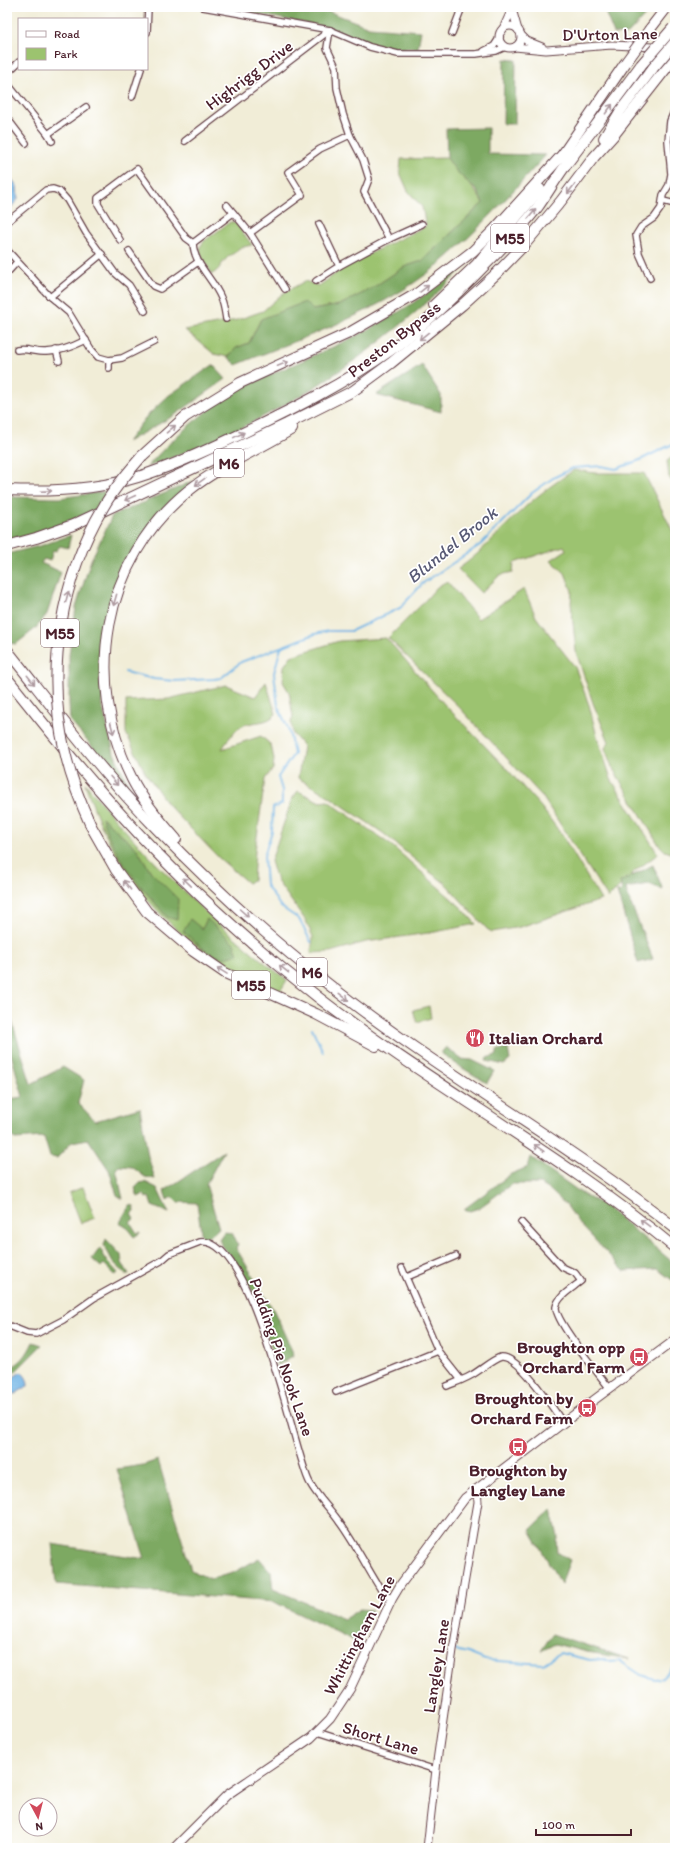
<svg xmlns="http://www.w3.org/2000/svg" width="682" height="1855" font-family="Itim,sans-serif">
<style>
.green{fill:#9cc36f;stroke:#73714d;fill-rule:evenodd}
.forest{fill:#7da962;stroke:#646446}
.water{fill:#6eb2e4;stroke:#5c6888}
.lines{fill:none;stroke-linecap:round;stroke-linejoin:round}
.stream{stroke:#6eb2e4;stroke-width:2}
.minor-casing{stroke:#633e45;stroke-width:8}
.tertiary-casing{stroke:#633e45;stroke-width:9}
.secondary-casing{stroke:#633e45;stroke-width:10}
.motorway-casing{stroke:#633e45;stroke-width:12}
.minor{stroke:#fff;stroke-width:5.5}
.tertiary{stroke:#fff;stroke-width:7}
.secondary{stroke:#fff;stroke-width:8}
.motorway{stroke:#fff;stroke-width:10}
.motorway-bridge-casing{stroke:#633e45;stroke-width:12;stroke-linecap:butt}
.motorway-bridge{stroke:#fff;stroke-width:10}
.oneway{stroke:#ae9aa0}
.labels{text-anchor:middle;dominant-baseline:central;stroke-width:3.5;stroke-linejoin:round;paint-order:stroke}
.shield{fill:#fff;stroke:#80626b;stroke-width:1}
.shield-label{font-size:16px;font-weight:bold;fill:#4a1f2b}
.street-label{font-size:17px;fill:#4a1f2b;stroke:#fff}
.poi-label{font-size:17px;font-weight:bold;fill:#4a1f2b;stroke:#fff;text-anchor:end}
.water-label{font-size:18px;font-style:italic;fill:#585a75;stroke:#fff}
</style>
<rect width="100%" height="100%" fill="#fff"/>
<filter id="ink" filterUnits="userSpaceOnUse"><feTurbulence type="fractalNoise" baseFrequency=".025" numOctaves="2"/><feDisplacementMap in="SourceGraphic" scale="8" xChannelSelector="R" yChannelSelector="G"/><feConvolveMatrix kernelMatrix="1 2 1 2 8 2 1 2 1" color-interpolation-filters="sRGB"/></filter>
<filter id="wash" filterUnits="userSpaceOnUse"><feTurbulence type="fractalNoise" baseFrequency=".012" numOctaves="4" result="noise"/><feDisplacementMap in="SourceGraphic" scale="16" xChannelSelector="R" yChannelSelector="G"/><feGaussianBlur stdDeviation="0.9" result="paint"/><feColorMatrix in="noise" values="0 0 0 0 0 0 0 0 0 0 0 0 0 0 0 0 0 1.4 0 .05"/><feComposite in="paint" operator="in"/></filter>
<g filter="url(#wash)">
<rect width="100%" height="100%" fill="#f1edd7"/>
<!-- green -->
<g class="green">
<path d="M447 158C458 174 474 186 483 203L422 261 404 267 371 289 340 305 261 319 249 343 236 348 228 357 214 354 185 330 237 320 263 311 282 294 305 281 319 286 347 265 426 226 422 207 408 191 400 173 401 159Z"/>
<path d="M230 222H235L252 245 239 248C234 255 230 254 226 259 220 265 220 270 212 274L201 256 200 247 204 241Z"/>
<polygon points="671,458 675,460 675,486 669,477 667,461"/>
<path d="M574 470 595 473H644L675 536 674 854 665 851 659 845 612 767 605 748 609 742 593 703 576 652 571 603 572 591 565 573 551 560 566 550 564 546 514 563 513 572 500 575 481 593 458 569C483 552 501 529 523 509 539 494 556 482 574 470Z"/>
<polygon points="447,581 478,619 524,589 536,617 575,667 589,705 596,733 611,779 658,854 635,871 608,898 542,796 459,707 388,638 421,605 437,587"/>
<polygon points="386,638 445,705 507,769 541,807 562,835 601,900 520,927 492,932 487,929 445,883 427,870 383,833 327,795 298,778 303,746 293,734 291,722 293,717 289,692 283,682 284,666 291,656 339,641"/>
<path d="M266 682 276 714C267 724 255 721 244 725 234 729 228 740 222 749L261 736 271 745 274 759 273 769 265 779 255 851 253 881 248 883 219 858 168 805 145 772 126 733V701L168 699 226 685 255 697Z"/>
<path d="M85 783C145 857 211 922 287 980L279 993C180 949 119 888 85 783ZM102 818 137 849 151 872 178 899 167 917 137 882ZM207 919 219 957 202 930Z"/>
<polygon points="298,791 320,802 328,801 391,845 463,909 476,924 435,932 366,942 330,952 311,953 313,937 306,921 277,881 271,861 292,799"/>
<polygon points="429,1006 431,1018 417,1022 413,1010"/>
<polygon points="83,1187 95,1218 81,1223 69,1193"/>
</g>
<!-- forest -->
<g class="forest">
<polygon points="220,7 317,7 369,27 421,31 418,48 380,48 330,28"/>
<polygon points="603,7 653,7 628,34 614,34"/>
<polygon points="504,59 516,60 515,124 503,124"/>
<path d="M488 128V154L546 155C511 193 477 233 437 266 379 313 304 337 236 365L228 357 236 348 249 343 261 319 305 302 313 310 340 305 371 289 404 267 422 261 483 203 477 191 456 171 447 158 446 129Z"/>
<path d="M469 262C376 357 272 423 147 467 175 435 206 409 243 387 282 369 322 353 360 334 399 314 435 289 469 262Z"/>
<polygon points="213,365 226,379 175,415 127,442 145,418 168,396"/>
<polygon points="422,365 441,395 441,412 376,395"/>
<polygon points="193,481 160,512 114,590 103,634 100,664 103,709 114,753 133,794 70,721 69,704 69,655 76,607 91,560 112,516"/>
<polygon points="109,491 98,509 51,529 7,541 7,497 59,498"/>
<polygon points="71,535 68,548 60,546 56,551 53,550 50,561 44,559 41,563 61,572 47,614 35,629 16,644 9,643 7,640 7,554 43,545"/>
<polygon points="102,817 137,849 151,872 178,899 177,920 167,917 137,882 120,858 107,833"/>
<polygon points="653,865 663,890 649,884 626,888 627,894 653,959 638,963 617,892 622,891 620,882"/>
<path d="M190 919 202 929 207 919 234 943 238 954C232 956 226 959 219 957 208 954 192 940 183 931Z"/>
<polygon points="8,1008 31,1084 63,1067 84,1080 78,1103 95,1121 140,1108 148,1156 155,1179 145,1177 132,1167 119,1166 116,1169 123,1199 117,1195 109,1170 88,1139 72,1142 57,1158 50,1157 44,1137 15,1139 7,1133 8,1099 23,1097 7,1040"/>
<polygon points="446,1047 461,1059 472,1060 494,1071 487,1083 459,1066 441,1053"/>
<polygon points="508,1049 510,1060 504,1065 487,1061 486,1058 497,1055 497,1050"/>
<polygon points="224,1151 206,1184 219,1228 210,1236 202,1239 197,1203 177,1202 172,1197 167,1200 164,1191"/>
<polygon points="531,1157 584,1195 605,1206 675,1264 675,1282 657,1269 624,1271 578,1222 567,1206 550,1190 540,1184 512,1184 479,1208 470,1211 464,1209 511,1174 528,1167"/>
<polygon points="145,1182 157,1188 169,1213 152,1206 149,1197 146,1198 144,1194 138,1197 135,1188 140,1183"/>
<polygon points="130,1205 134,1206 135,1211 131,1214 134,1219 130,1222 137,1233 140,1232 140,1233 134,1237 126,1227 119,1223"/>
<polygon points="224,1232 232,1233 238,1244 236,1248 274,1311 294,1355 277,1366 255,1295 231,1256 222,1247 219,1239"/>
<polygon points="106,1239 121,1255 122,1263 129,1274 126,1274 113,1262 104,1245"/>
<polygon points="100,1248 107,1261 118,1273 115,1275 104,1264 101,1267 92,1259"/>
<path d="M33 1342 42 1345 13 1374 7 1377V1368C20 1366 28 1353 33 1342Z"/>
<polygon points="158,1460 191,1570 210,1579 233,1573 259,1558 271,1572 273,1589 344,1619 360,1609 372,1610 355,1641 274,1602 56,1584 52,1544 145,1559 117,1469 143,1465"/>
<polygon points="552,1509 558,1537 556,1541 557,1552 570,1560 561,1584 530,1530"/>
<polygon points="552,1634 629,1659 587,1652 555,1644 541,1651"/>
</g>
<!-- water -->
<g class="water">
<polygon points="7,177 11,178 17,186 18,199 9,210 7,210"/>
<path d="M21 1372C26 1376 28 1380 28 1386L15 1394 7 1393V1379L12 1378Z"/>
</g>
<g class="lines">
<!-- stream -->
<g class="stream">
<polyline points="281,647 274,673 278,706 289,731 294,754 278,777 282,790 282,804 273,808 272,831 264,856 266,885 281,907 299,919 311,942"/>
<polyline points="125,672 154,679 174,681 214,679 221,678 241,662 315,634 328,631 351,631 400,608 423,583 480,545 532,493 553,478 573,468 601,466 616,469 640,460 675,443"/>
<polyline points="312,1028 323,1052"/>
<polyline points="454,1650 468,1653 485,1660 543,1664 560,1653 590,1660 604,1659 611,1662 620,1661 641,1675 655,1679 662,1678 675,1665"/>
</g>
</g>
</g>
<g filter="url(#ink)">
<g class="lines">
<defs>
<g id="minor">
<polyline points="203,7 330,30 370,47 398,54 476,54 496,51 505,47"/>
<polyline points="147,32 148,7"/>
<polyline points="452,33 462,7"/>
<polyline points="484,51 494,46 500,37"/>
<polyline points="7,73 19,62"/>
<polyline points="7,83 48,134 52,141"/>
<polyline points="132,97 141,69"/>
<polyline points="7,118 26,143"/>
<polyline points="48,134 86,107"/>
<polyline points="185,141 330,30"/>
<polyline points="663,201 675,204"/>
<polyline points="227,205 250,233 285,289"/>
<polyline points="7,222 46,190 53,189 59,191 67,200 86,233 115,273 129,285 145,311"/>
<polyline points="319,224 339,266"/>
<polyline points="250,233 302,195 288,172 320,149 350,135"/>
<polyline points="389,239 422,224"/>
<polyline points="120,240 98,204 98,198 137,169 186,238 193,243"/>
<polyline points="7,250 50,297 69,313 91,349 98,357 109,360 122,358 154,342"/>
<polyline points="129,251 153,286 160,289 198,262"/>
<polyline points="7,273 17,262"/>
<polyline points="650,278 639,253 636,235 641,227 654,218 661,208 663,195 669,185 671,174 668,141 670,121 675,109"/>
<polyline points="316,281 339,266 389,239 364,192 369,179 363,160 350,135 343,114 337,88 336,67 327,48 330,30"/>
<polyline points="50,297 102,254"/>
<path d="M226 319C225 313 224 304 221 298 213 278 194 265 193 243L233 213"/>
<path d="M17 350C27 348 36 353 46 352 59 352 74 346 86 340"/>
<polyline points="56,350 59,361"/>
<polyline points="109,368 109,360"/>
<path d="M521 1222 562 1267 575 1273 581 1281C573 1288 558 1296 556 1307 555 1322 600 1375 610 1389"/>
<polyline points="402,1268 438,1351 461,1380"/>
<polyline points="407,1277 456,1256"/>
<path d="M7 1325 27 1333 36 1334 63 1320 94 1298 161 1261 169 1254 200 1242C251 1233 292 1442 308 1479 314 1494 331 1509 340 1523 356 1545 368 1570 383 1593L392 1599"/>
<path d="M447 1386C454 1383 463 1380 470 1376 478 1372 493 1359 501 1357 519 1355 553 1408 563 1423"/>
<polyline points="336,1392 438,1351"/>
<polyline points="317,1732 436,1770"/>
</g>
<g id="tertiary">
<polyline points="512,9 518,30"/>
<circle cx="510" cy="37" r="11"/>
<polyline points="502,31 512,9"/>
<polyline points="521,35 527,41 542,47"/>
<polyline points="515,47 546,50 612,45 673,48"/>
<polyline points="427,1848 437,1761 453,1650 478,1502 477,1489"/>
</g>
<polyline id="secondary" points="174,1848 227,1795 311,1738 330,1719 350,1689 392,1599 401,1584 465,1498 563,1423 675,1340"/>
<g id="motorway">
<polyline points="650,29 667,7"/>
<polyline points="604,138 621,110 653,68"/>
<polyline points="561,157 624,65"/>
<polyline points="434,305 477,264 540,189"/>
<polyline points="142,456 185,417 240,383 349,333 418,293 473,251 494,230 564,153"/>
<path d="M7 490C51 492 96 490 138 477 173 466 208 450 241 434 293 409 344 384 391 350 425 325 457 294 486 264 504 246 521 228 537 208 548 193 557 176 569 161 593 129 617 98 641 65"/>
<polyline points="7,546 36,538 73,525 287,424 353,391 391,363 462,305 496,274 525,244 561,201 594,157 613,136 675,57"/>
<path d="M7 650C55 710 102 773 156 828 210 884 267 937 328 984 439 1072 564 1140 675 1228"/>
<path d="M7 678C38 717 70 757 103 794 168 869 241 937 319 998 434 1087 563 1155 675 1248"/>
<polyline points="91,826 116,870 147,912 193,951 225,973 316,1014 376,1046"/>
<path d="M176 839C159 820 143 801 132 779 83 681 102 561 188 491 221 465 258 450 292 429"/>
</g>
</defs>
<!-- minor casing -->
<use href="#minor" class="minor-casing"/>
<!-- tertiary casing -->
<use href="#tertiary" class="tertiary-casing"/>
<!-- secondary casing -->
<use href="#secondary" class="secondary-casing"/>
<!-- motorway casing -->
<use href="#motorway" class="motorway-casing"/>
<!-- minor -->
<use href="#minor" class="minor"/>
<!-- tertiary -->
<use href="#tertiary" class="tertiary"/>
<!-- secondary -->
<use href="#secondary" class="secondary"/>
<!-- motorway -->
<use href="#motorway" class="motorway"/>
<defs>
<g id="motorway-bridge">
<polyline points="624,65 650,29"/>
<polyline points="641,65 673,28"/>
<polyline points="653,68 675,42"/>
<path d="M91 826C80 802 71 778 65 752 45 670 61 578 104 506 114 488 129 471 142 456"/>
</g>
</defs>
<!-- motorway-bridge casing -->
<use href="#motorway-bridge" class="motorway-bridge-casing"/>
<!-- motorway-bridge -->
<use href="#motorway-bridge" class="motorway-bridge"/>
</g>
<!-- one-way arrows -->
<defs><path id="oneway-shaft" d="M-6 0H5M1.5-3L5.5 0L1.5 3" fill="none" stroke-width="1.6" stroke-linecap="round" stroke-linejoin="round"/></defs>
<g class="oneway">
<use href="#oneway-shaft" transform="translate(609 109) rotate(-53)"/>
<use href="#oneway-shaft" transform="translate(571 189) rotate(127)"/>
<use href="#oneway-shaft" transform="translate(532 214) rotate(-50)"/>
<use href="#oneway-shaft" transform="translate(424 289) rotate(-38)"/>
<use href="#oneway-shaft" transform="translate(424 336) rotate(141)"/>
<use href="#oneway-shaft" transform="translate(283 364) rotate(-22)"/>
<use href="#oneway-shaft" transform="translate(171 429) rotate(-40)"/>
<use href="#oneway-shaft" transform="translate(239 435) rotate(-26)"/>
<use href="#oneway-shaft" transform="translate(200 482) rotate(144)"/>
<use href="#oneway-shaft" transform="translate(46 491) rotate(-2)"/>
<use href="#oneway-shaft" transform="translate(130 498) rotate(155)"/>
<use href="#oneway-shaft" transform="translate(67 597) rotate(-76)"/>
<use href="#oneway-shaft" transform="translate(115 600) rotate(106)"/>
<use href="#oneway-shaft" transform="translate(31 680) rotate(51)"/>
<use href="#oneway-shaft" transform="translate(112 728) rotate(75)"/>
<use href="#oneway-shaft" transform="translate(114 781) rotate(49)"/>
<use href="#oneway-shaft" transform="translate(187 882) rotate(-136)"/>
<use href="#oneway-shaft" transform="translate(127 885) rotate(-127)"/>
<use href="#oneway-shaft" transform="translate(244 913) rotate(42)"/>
<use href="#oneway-shaft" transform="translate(284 969) rotate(-141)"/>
<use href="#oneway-shaft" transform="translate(222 971) rotate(-148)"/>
<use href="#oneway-shaft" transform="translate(344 997) rotate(37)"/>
<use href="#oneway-shaft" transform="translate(539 1148) rotate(-145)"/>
<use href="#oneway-shaft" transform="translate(645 1223) rotate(-143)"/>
</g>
</g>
<!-- icons -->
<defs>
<symbol id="restaurant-disc" viewBox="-11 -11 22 22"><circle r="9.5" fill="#d1495b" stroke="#fff"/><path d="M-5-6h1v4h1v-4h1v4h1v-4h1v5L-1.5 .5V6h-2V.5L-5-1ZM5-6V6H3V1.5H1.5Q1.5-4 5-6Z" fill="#fff"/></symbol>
<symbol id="bus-disc" viewBox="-11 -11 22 22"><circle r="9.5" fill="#d1495b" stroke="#fff"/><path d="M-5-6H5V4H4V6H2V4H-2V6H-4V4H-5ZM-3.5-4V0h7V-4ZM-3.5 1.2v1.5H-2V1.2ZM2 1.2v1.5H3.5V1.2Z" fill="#fff"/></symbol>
</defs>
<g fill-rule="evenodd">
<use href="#restaurant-disc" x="464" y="1027" width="22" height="22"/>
<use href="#bus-disc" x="628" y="1346" width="22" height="22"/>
<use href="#bus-disc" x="576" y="1397" width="22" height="22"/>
<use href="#bus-disc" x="507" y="1436" width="22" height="22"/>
</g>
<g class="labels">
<!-- shield labels -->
<g class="shield">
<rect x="491" y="224" width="38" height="28" rx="3"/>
<rect x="214" y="449" width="30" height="28" rx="3"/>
<rect x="41" y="619" width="38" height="28" rx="3"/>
<rect x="297" y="958" width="30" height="28" rx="3"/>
<rect x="232" y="971" width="38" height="28" rx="3"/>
</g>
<g class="shield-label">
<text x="510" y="238">M55</text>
<text x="229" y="463">M6</text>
<text x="60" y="633">M55</text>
<text x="312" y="972">M6</text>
<text x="251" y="985">M55</text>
</g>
<!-- street labels -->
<g class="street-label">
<text transform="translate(610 34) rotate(-1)">D'Urton Lane</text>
<text transform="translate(249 75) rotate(-37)">Highrigg Drive</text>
<text transform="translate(394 339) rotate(-38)">Preston Bypass</text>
<text transform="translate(282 1357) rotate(71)">Pudding Pie Nook Lane</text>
<text transform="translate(359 1635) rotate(-62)">Whittingham Lane</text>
<text transform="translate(436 1666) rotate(-81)">Langley Lane</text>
<text transform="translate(381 1738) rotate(17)">Short Lane</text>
</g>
<!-- poi labels -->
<g class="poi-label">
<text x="489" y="1038" text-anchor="start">Italian Orchard</text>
<text x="625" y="1347">Broughton opp<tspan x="625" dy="20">Orchard Farm</tspan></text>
<text x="573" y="1398">Broughton by<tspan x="573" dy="20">Orchard Farm</tspan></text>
<text x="518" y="1470" text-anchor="middle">Broughton by<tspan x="518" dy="20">Langley Lane</tspan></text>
</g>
<!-- water labels -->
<g class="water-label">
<text transform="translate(452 545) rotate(-39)">Blundel Brook</text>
</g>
</g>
<!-- margin -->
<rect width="682" height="1855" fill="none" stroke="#fff" stroke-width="24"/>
<!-- legend -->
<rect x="18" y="18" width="130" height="52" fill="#ffffff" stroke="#b7a5aa"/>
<rect x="26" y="31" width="20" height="6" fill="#ffffff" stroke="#b7a5aa"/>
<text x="54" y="38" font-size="12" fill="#4a1f2b">Road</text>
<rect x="26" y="48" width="20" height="12" fill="#9cc36f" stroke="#b7a5aa"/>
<text x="54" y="58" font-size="12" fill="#4a1f2b">Park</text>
<!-- north arrow -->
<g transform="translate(38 1817) rotate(173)"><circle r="19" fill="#ffffff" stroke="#b7a5aa"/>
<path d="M0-3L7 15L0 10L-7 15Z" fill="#d1495b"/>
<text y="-6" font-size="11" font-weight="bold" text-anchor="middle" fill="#4a1f2b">N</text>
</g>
<!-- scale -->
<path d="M536 1829v6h95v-6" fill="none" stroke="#4a1f2b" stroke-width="2"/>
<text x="542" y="1829" font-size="12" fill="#4a1f2b" stroke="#ffffff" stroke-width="3" paint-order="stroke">100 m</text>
</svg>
